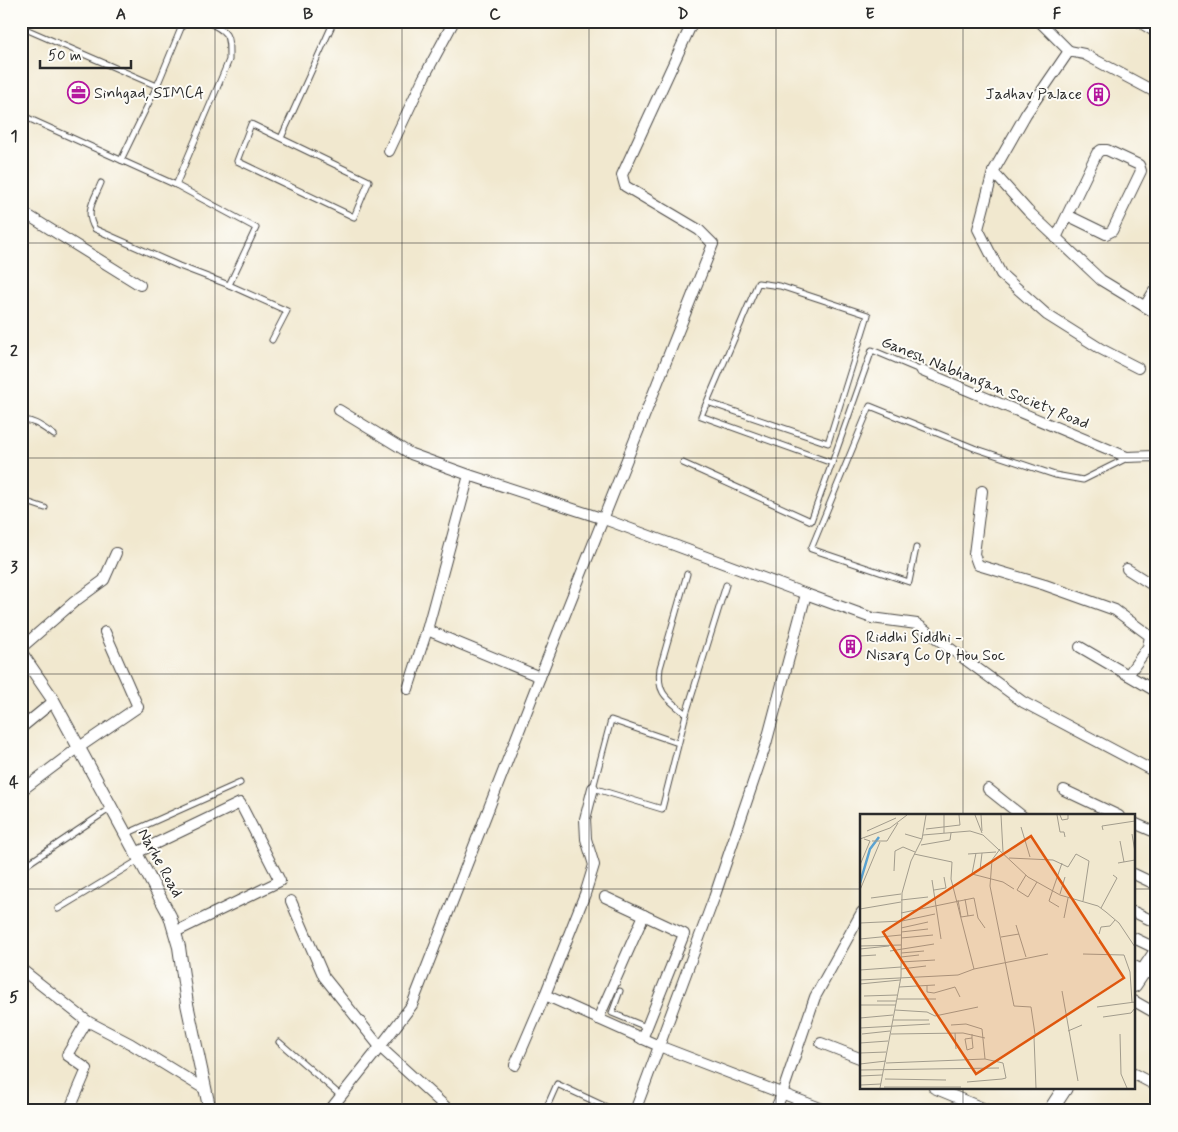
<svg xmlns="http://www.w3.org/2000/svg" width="1178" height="1132" font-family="Mynerve,sans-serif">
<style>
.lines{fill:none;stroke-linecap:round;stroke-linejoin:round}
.service-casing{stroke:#494744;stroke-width:7}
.minor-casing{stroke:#494744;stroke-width:12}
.tertiary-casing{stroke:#494744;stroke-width:14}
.secondary-casing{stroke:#494744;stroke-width:16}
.service{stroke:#fff;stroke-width:5}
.minor{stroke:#fff;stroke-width:10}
.tertiary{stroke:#fff;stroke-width:12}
.secondary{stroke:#fff;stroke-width:14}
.grid{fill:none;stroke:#2b2b2b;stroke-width:1;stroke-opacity:0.55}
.labels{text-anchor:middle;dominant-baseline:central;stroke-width:4;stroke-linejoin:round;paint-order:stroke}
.poi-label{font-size:16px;fill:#2b2b2b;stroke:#fdfcf7;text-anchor:start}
.street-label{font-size:16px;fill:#2b2b2b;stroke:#fdfcf7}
.inset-river{fill:none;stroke:#5ba2d1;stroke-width:2.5}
.inset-road{fill:none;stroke:#a29c8d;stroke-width:1}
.view{fill:#df570e;fill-opacity:0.15;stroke:#df570e;stroke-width:2.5}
.inset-edge{fill:none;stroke:#2b2b2b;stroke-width:2.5}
.neatline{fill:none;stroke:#2b2b2b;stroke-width:2}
.grid-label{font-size:16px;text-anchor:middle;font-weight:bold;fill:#2b2b2b}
</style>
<rect width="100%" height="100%" fill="#fdfcf7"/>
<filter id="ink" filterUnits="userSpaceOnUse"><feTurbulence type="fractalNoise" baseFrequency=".02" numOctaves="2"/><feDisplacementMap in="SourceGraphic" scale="10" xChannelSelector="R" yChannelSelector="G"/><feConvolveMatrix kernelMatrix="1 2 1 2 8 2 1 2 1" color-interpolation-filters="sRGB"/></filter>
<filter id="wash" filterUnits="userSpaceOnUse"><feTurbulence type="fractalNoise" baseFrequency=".0096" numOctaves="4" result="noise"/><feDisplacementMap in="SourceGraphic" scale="20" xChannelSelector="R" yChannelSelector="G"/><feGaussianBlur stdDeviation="1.12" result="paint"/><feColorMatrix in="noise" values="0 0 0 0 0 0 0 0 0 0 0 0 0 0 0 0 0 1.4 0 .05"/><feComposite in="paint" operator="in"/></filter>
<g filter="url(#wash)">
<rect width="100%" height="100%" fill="#f1e8cf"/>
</g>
<g filter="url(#ink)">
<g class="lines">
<defs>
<g id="service">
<polyline points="21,27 157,86 121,160"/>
<polyline points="157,86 184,21"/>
<path d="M21 115 176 185 229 60C229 34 230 33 206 21"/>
<polygon points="251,124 369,181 354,217 237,161"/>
<polyline points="281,138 334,21"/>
<path d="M101 183C94 200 84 212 95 229L179 266 229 285"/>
<polyline points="176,185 256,228 229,285 287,311 272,340"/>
<polyline points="707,402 828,443 868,315 780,286 758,283 701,416 832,463 872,350 922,371"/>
<path d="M21 421C32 418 45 429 54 435"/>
<polyline points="683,463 811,521 832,463"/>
<polyline points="21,500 45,508"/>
<polyline points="916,548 909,582 811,549 870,406 974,448 1055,475 1083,480 1127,458"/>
<path d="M686 714C668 699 656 694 660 668L687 574"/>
<polyline points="678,743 611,720 593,788 662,809 686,714 726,585"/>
<polyline points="126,834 240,783"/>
<polyline points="26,865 111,808"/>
<polyline points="58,909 139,860"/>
<polyline points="620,991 612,1013 646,1027"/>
<polyline points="279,1042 341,1096"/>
<polyline points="545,1111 557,1084 615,1111"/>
</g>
<g id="minor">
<polyline points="1039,21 1069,51"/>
<polyline points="1138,21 1157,33"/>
<polyline points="1069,51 1026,114 993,172 978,229 1001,274 1047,315 1101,349 1138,368"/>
<polyline points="1069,51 1084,54 1157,93"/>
<polyline points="389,151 424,77 454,21"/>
<polyline points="993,172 1028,211 1101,280 1157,314"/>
<polyline points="21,211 140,285"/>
<polyline points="1056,238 1097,153 1101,150 1107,150 1139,165 1141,171 1112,231 1106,234 1067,215"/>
<polyline points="1145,306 1157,286"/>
<polyline points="922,371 1127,457 1154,456 1157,458"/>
<polyline points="339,410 411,454 469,475 604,519 806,594"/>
<polyline points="982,491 974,554 978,565 1045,585 1115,610 1150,636 1148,647 1128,675"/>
<polyline points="1127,569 1157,588"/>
<polyline points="427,630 540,677"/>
<polyline points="1080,647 1157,692"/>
<polyline points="21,648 74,602 104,580 116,553"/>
<polyline points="408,689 427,630 469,475"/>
<polyline points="21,728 54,701"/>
<polyline points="593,788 585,819 586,839 594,865 585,894 545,995 659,1046 828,1111"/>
<polyline points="988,789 1022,816"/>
<polyline points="1064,790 1119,816"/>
<polyline points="21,791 78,748 138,707 105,632"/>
<polyline points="1134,823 1157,833"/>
<polyline points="136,853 240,803 280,881 175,932"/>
<polyline points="1134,874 1157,885"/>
<polyline points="605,897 684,934 642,1039"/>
<polyline points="291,901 324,977 380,1047 450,1111"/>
<polyline points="1134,912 1157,923"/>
<polyline points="1134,938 1157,949"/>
<polyline points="1134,966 1157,977"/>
<polyline points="21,969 87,1021 131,1044 206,1090"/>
<polyline points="1134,1001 1157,1014"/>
<polyline points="598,1019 644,915"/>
<polyline points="821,1043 862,1059"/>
<polyline points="515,1065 545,995"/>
<polyline points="1134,1074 1157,1086"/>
<polyline points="934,1088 990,1111"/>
<polyline points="69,1111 87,1069 67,1055 87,1021"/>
<polyline points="329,1111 380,1047 412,1005 540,677 713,244 699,230 625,186 622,175 693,21"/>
<polyline points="635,1111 714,898 766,744 806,594 872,618 917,624 1023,702 1157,773"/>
<polyline points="775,1111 782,1094 815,997 862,912"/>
</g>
<polyline id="tertiary" points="21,653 52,698 170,916 179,947 187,1004 210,1111"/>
<g id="secondary">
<polyline points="1134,985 1157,951"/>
<polyline points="1050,1111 1065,1088"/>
</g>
</defs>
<!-- service casing -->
<use href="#service" class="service-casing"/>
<!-- minor casing -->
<use href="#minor" class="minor-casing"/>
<!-- tertiary casing -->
<use href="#tertiary" class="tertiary-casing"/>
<!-- secondary casing -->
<use href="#secondary" class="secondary-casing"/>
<!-- service -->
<use href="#service" class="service"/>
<!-- minor -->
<use href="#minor" class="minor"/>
<!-- tertiary -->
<use href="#tertiary" class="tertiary"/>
<!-- secondary -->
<use href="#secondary" class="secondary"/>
</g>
</g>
<!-- grid -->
<path class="grid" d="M215 21V1111M402 21V1111M589 21V1111M776 21V1111M963 21V816M21 243H1157M21 458H1157M21 674H1157M21 889H862M1134 889H1157M963 1088V1111"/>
<!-- icons -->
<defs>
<symbol id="office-ring" viewBox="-11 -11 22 22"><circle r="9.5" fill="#fdfcf7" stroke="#b5179e" stroke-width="1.5"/><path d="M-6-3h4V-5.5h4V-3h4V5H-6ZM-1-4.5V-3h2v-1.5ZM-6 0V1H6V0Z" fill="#b5179e"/></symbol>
<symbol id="building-ring" viewBox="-11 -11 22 22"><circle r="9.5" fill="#fdfcf7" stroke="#b5179e" stroke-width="1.5"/><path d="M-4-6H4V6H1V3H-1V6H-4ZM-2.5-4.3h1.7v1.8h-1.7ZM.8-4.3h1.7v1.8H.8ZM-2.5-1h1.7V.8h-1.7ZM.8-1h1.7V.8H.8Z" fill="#b5179e"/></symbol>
</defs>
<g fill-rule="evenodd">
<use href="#office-ring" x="66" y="80" width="25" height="25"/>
<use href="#building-ring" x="1086" y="82" width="25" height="25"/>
<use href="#building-ring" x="838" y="634" width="25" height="25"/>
</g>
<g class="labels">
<!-- poi labels -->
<g class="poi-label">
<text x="94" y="93">Sinhgad, SIMCA</text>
<text x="1082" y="94" text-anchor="end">Jadhav Palace</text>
<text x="866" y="637">Riddhi Siddhi -<tspan x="866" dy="18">Nisarg Co Op Hou Soc</tspan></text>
</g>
<!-- street labels -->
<g class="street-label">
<text transform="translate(985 383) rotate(22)">Ganesh Nabhangan Society Road</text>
<text transform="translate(160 863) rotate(61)">Narhe Road</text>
</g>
</g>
<!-- overview -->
<g transform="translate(860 814)">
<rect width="275" height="275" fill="#f1e8cf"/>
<path class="inset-river" d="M0 69 10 35 19 23"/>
<path class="inset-road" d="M84 1V19M115 1 122 19M121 1 122 17M141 1 143 38M197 1 200 18H204L205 23M200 1 202 6 208 5V1M161 13 170 43M66 15 100 11 99 1M243 16 242 12 275 7M7 17 36 4M45 20 62 25M272 20 275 38M63 21 110 17 123 21 168 63 200 81 238 92 246 98 259 109 275 133M0 25 30 14 47 1M12 27H27L38 9M260 27 264 48M61 31 90 26 91 19M140 35 132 46 130 72 154 192 171 193 175 220M116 39 112 60 143 68 154 75M108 40 136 38M149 44 193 46 208 53 216 40 229 47 223 87M258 49 275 46M0 51 10 27 4 25M120 56 122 39M34 57 35 37 43 33 55 38M166 61 157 76 168 83 177 68M72 66 81 125M0 76 20 28M74 76 86 74 84 63M200 80 205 63M11 84 41 80M105 85 108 102M41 86 68 83M98 86 101 103 114 101M199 93 189 87 202 49M241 94 257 64 253 61M0 95 41 88M41 99 114 84 118 104 125 114M204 104 208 84M0 109 42 107 75 100M156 111 166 143M41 114 68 108M41 118 68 115M239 120 241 113 250 112 255 106M141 123 159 120M41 124 73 121M0 125 41 121M0 132 41 131M0 135 29 132M30 137 74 130M41 139 64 137M223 140 264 141 270 158 272 188M0 142 16 141M41 143 59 141M41 148 75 146M41 155 66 152M114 155 188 140M0 156 41 153M0 166 98 161 114 155 91 65 92 48 54 40M0 170 40 166M67 171V178L74 179 95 173 100 183M39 173 75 171M202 177 218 267M4 182 37 181M37 185H76M17 187H36M0 191H36M237 193 275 188M35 196 67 198 75 202 118 193M243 203 271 199 275 194M0 204 33 201M33 206H69M91 211 106 210 122 215 125 245M0 214 70 210M208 217 222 211M95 219 96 235M2 220 30 217M31 220 103 219 125 224M112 220V224L113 234 107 236 105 225 112 224M260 220 261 260 267 274M174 223 176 274M0 229 28 227M0 239 26 238M26 249 125 245 143 249 146 264 142 265M0 250 26 247M0 256 139 254M0 262 22 261M25 265 86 266M107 268 142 265M0 271 21 270M24 273H101M20 274 41 163 42 79 51 47 62 25 66 1"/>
<path class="view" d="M171 22 264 164 116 260 23 118Z"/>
<rect width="275" height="275" class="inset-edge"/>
</g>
<!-- margin -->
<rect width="1178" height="1132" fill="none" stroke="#fdfcf7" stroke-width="55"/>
<!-- scale -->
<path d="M40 60v8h91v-8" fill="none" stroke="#2b2b2b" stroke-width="2.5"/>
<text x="48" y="60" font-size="15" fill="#2b2b2b" stroke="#fdfcf7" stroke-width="4" paint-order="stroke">50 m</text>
<rect x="28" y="28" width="1122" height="1076" class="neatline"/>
<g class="grid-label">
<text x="121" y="19">A</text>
<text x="308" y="19">B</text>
<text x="495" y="19">C</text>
<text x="683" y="19">D</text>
<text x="870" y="19">E</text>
<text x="1057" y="19">F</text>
<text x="14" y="141">1</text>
<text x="14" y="356">2</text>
<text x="14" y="572">3</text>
<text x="14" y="787">4</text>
<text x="14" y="1002">5</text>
</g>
</svg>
